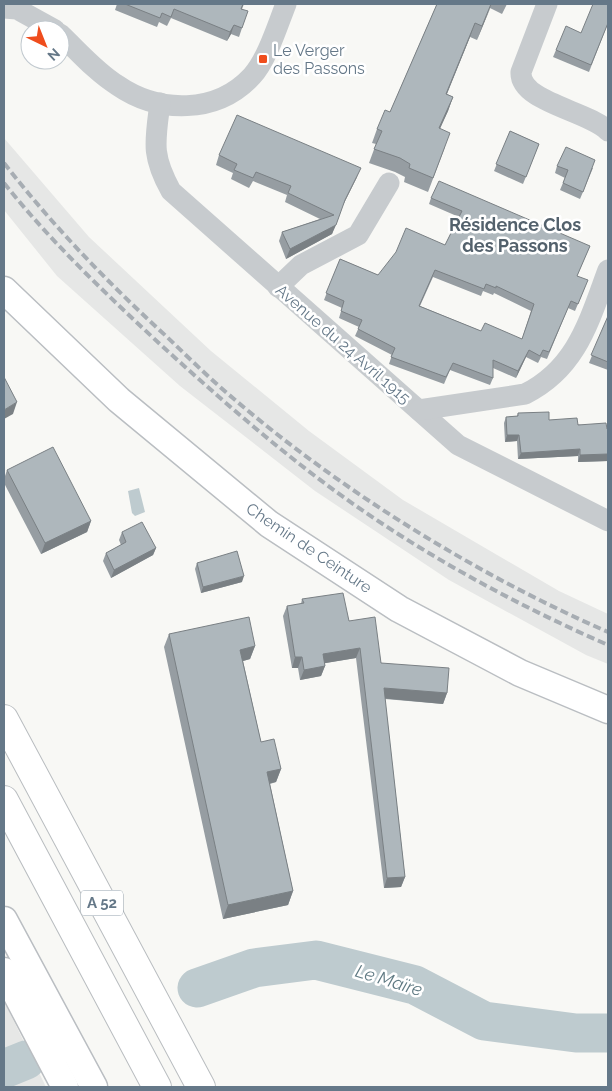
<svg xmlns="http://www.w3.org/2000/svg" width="612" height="1091" font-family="Raleway,sans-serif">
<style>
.built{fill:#e6e7e6}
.water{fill:#becbcf}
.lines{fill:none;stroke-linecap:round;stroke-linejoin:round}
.river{stroke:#becbcf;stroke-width:39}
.major-casing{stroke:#babec2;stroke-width:29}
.highway-casing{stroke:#b9bdc0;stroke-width:30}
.minor{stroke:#c7cbce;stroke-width:21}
.major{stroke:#fff;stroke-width:26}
.highway{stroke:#fff;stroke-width:28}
.rail{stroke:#a7adb3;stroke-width:4;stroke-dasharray:8 4;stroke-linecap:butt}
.wall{fill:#969da2;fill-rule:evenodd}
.shaded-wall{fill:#7a8084}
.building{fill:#aeb7bc;stroke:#7a8084;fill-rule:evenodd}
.poi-dot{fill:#ef4d1d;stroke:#fff;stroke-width:2}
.labels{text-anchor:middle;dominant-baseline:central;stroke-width:5;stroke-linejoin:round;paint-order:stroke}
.shield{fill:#fff;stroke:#93a0ac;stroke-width:1}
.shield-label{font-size:15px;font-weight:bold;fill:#657888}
.poi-label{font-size:16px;fill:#657888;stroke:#fff;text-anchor:start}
.street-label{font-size:16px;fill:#657888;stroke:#fff}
.neighbourhood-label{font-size:18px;font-weight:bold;fill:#53616c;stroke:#fff}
.water-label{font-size:18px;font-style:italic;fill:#607a83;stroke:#fff}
</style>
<rect width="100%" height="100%" fill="#f8f8f5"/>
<!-- built -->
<g class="built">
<polygon points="4,138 89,237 211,351 309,431 403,500 559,591 608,614 608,664 586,655 449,580 315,491 180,386 57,276 4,210"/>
<polygon points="4,1001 46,1087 4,1087"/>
</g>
<!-- water -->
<polygon class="water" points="139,488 145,512 135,516 132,513 128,491"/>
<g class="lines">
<!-- river -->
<g class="river">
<polyline points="197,988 254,968 316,960 415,985 484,1021 576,1033 608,1033"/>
<polyline points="4,1069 26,1060"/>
</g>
<defs>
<g id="major">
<polyline points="4,290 119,400 269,524 399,609 520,673 608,710"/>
<polyline points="4,920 94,1087"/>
<polyline points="4,971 65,1087"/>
</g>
<g id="highway">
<polyline points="4,719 201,1087"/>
<polyline points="4,800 157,1087"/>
</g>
</defs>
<!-- major casing -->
<use href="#major" class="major-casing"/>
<!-- highway casing -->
<use href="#highway" class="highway-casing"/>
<!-- minor -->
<g class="minor">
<path d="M547 4 521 72C519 102 589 111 608 131"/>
<polyline points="4,8 17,9 55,30"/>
<path d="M60 34C78 51 96 72 117 85 159 114 217 114 252 76 267 60 278 24 286 4"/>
<path d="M160 103C155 142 151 155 171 191L458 445 608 521"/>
<polyline points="278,287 301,265 358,235 389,183"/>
<path d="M419 410 525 394C577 368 589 321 608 270"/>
</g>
<!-- major -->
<use href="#major" class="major"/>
<!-- highway -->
<use href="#highway" class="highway"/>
<!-- rail -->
<g class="rail">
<path d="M4 163C53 226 107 282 166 336 188 357 210 379 234 399 343 492 477 575 608 632"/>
<path d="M4 183C51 242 106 294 162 346 215 394 269 442 327 485 413 549 510 602 608 645"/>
</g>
</g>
<!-- wall -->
<g class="wall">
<polygon points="117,4 244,4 242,9 242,28 239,37 231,34 227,41 171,18 167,26 159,22 157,27 115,10"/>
<polygon points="437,4 507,4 502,14 490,8 477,40 470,37 447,94 453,97 448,111 440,128 445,147 428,192 404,182 405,177 395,172 369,163 376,144 372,143 377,129 390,112"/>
<polygon points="608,23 589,72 553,57 556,50"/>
<polygon points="510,131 539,144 523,184 494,171"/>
<polygon points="219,155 357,177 341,209 332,234 286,259 279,241 282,232 320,219 285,202 287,195 253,181 249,188 231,179 233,173 216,165"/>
<polygon points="557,166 593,168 580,199 560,190 565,178 555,173"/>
<path d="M431 198 590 246 577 276 585 287 575 311 568 308 547 359 541 357 538 363 526 357 516 378 493 368V378L490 385 450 370 444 384 389 364 392 355 355 336 359 327 339 318 342 308 324 300 340 259 378 275 445 245 459 217 429 204ZM433 277 481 296 483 291 493 295 494 293 531 311 522 339 481 331 420 306Z"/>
<polygon points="608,316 608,370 589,363"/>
<polygon points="518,413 549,420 608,429 608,461 578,462 578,456 518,459 517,441 505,442 504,423 506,417 517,416"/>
<polygon points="7,470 91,521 87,532 41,554 4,483 4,479"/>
<polygon points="122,532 156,548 153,555 111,578 103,561 106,553 121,545 119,540"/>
<polygon points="197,563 242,582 201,593 195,569"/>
<polygon points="302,599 349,621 381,663 447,693 443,704 385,699 405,877 401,887 384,888 356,658 325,663 325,666 321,676 300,680 298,668 292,668 283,616 287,606 301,604"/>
<polygon points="169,634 255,646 250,659 243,661 261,742 281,769 276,782 270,784 293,891 288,905 223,919 164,647"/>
</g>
<!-- shaded-wall -->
<g class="shaded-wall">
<polygon points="492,4 477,40 482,26"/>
<polygon points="475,23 470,37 441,108 446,94"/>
<polygon points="234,25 231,34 227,41 230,32"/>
<polygon points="453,97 448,111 434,142 439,128"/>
<polygon points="361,168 357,177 341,209 345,200"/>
<polygon points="336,225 332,234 286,259 290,249"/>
<polygon points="529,350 526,357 516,378 518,371"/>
<polygon points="17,402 13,414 4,419 4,410"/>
<polygon points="507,435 519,435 517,441 505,442"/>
<polygon points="580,449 578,456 518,459 521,453"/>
<polygon points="608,454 608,461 578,462 580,455"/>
<polygon points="91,521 87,532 41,554 45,543"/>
<polygon points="156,548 153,555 111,578 114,570"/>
<polygon points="244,576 242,582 201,593 203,587"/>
<polygon points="255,646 250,659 236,663 240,650"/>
<polygon points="360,648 356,658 320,664 323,654"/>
<polygon points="295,657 302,657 298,668 292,668"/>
<polygon points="325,666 321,676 300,680 304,670"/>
<polygon points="384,688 447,693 443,704 380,698"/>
<polygon points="281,769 276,782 262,785 267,772"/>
<polygon points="405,877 401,887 384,888 387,878"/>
<polygon points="293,891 288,905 223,919 228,905"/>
</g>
<!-- building -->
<g class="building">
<polygon points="125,4 243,4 241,9 248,11 242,28 234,25 230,32 174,9 171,17 162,13 160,18"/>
<polygon points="437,4 491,4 482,26 475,23 446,94 453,97 439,128 450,133 433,178 409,168 410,164 400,158 374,149 382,131 377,129 385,110 390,112"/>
<polygon points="593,4 608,4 608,23 591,65 556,50 566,26 581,33"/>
<polygon points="237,115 361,168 345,200 336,225 290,249 282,232 334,215 288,193 291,186 256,172 253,178 234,170 237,164 219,155"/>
<polygon points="510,131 539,144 526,177 496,164"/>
<polygon points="566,147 595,160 583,192 563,183 568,170 557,166"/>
<path d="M439 181 590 246 577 276 588 280 578 304 571 301 549 352 543 350 540 356 529 350 518 371 493 360V378L453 363 446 377 391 357 395 348 358 329 362 320 341 311 344 301 326 293 340 259 378 275 396 252 406 228 445 245 462 211 431 198ZM435 270 484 289 486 284 496 288V286L534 304 522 339 485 323 481 331 419 306Z"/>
<polygon points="608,316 608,362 591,355"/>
<polygon points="4,377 17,402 4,410"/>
<polygon points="549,412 549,420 577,418 578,425 606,423 607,429 608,429 608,454 580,455 580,449 521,453 519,435 507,435 506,417 518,416 518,413"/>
<polygon points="53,447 91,521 45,543 7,470"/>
<polygon points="142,522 156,548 114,570 106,553 126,542 122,532"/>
<polygon points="237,551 244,576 203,587 197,563"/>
<polygon points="343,593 349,621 375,617 381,663 449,668 447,693 384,688 405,877 387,878 360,648 323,654 325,666 304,670 302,657 295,657 287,606 304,603 302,599"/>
<polygon points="249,617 255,646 240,650 261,742 274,739 281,769 267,772 293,891 228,905 169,634"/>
</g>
<!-- markers -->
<rect class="poi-dot" x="258" y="54" width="10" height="10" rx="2.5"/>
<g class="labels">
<!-- shield labels -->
<rect class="shield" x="81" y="890.5" width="42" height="25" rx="4"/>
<g class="shield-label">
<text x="102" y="903">A 52</text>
</g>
<!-- poi labels -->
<g class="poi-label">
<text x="273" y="50">Le Verger<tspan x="273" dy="18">des Passons</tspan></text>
</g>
<!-- street labels -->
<g class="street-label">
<text transform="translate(343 344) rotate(41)">Avenue du 24 Avril 1915</text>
<text transform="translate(309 548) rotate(34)">Chemin de Ceinture</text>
</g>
<!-- neighbourhood labels -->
<g class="neighbourhood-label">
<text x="515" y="224">Résidence Clos<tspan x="515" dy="21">des Passons</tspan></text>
</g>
<!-- water labels -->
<g class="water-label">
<text transform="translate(389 980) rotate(17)">Le Maïre</text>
</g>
</g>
<!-- border -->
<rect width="612" height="1091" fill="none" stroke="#657888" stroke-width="10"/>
<!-- north arrow -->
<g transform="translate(45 45) rotate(137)"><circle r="24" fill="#ffffff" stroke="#c1c9cf"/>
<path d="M0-4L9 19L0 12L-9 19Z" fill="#ef4d1d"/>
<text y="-8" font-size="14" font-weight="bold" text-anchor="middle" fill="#657888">N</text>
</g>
</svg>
